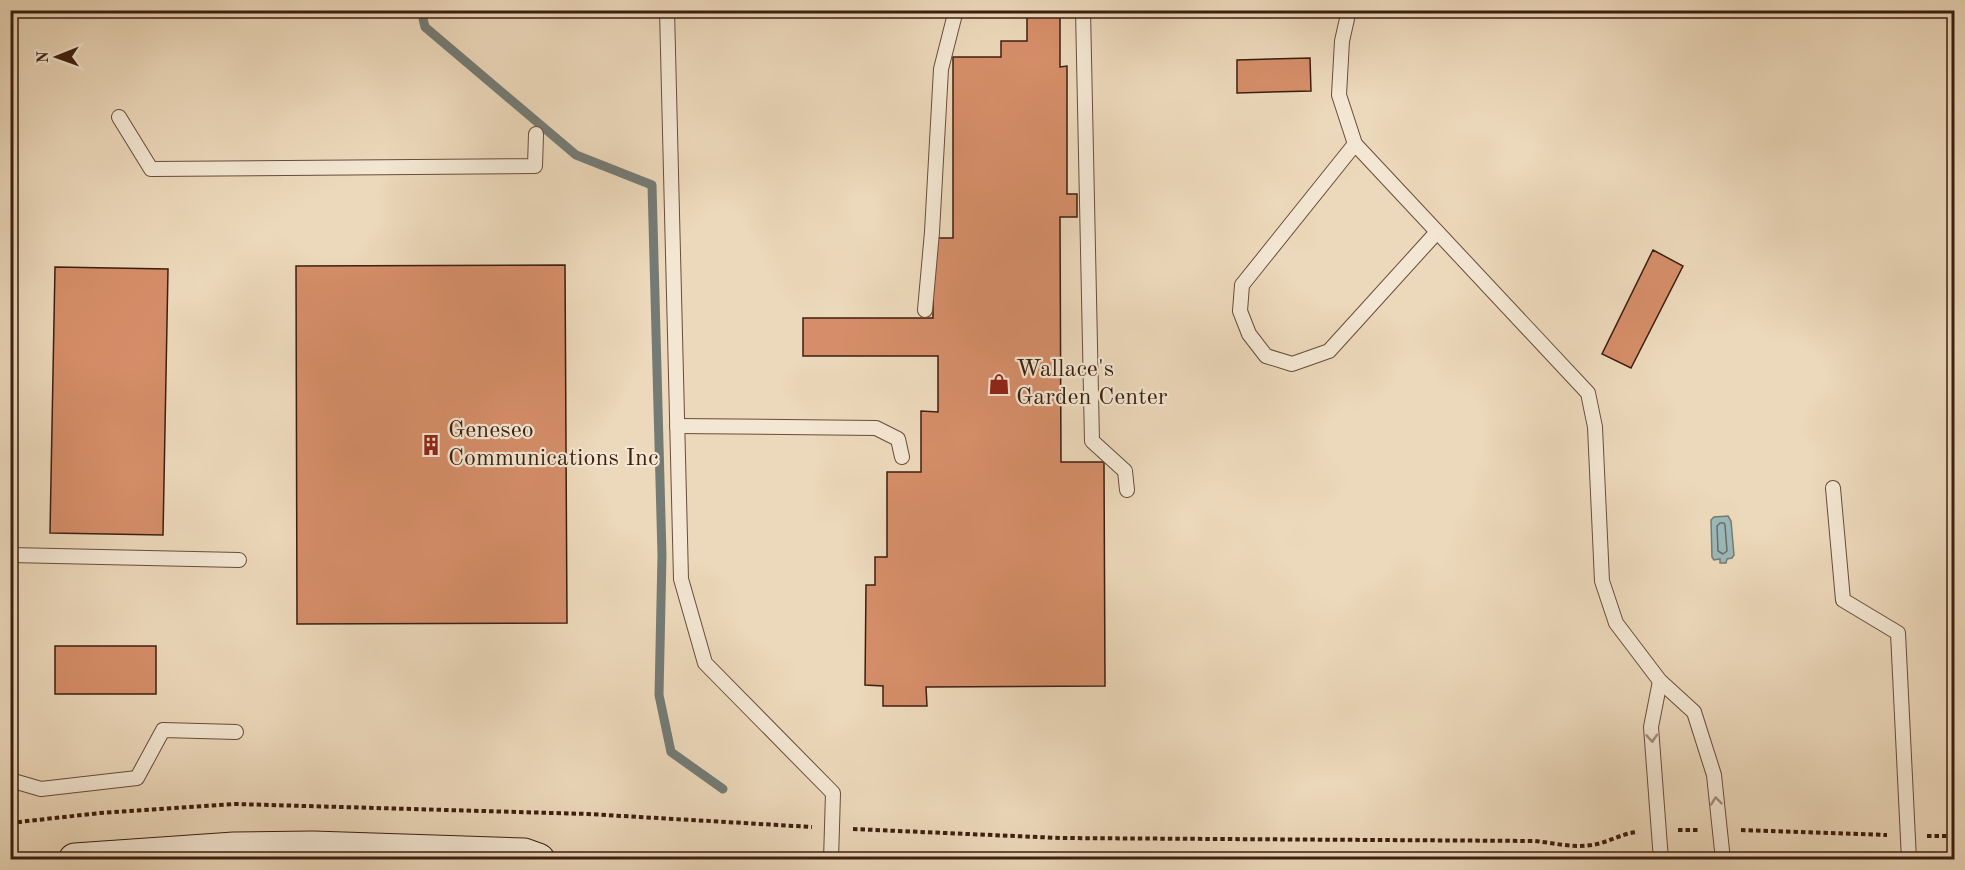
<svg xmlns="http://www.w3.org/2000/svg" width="1965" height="870" font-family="'Old Standard TT',serif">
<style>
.water{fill:#9ab8b8;stroke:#747b75;stroke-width:1.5}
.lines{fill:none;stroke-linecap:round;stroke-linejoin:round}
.shore{stroke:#6b6c64;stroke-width:1.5}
.stream{stroke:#747b75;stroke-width:9}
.building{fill:#d58e69;stroke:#3c1f10;stroke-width:1.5}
.service-casing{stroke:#684d3a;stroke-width:16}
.secondary-casing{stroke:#3c1f10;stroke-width:35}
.path{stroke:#3c1f10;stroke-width:4;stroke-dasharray:4.5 3;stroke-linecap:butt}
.service{stroke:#f3e6d2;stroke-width:14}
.secondary{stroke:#f3e6d2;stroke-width:33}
.oneway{stroke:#a18c7b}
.labels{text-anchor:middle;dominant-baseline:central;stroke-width:4.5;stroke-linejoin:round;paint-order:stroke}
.poi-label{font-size:24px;fill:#3c1f10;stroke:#f3e6d2;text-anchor:start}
</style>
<rect width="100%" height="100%" fill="#ecd8ba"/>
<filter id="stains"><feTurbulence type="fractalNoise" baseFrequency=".00333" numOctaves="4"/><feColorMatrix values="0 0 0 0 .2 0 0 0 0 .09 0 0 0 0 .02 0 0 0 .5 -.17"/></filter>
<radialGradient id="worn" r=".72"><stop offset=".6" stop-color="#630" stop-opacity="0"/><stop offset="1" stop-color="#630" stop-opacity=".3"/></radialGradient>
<!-- water -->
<polygon class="water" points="1728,516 1731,521 1734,555 1732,558 1727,559 1726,563 1720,563 1720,559 1714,560 1712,557 1711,520 1714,517"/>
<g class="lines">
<!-- shore -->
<polygon class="shore" points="1720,523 1724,523 1725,525 1727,551 1723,554 1718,551 1717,526"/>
<!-- stream -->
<polyline class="stream" points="421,10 425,27 576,155 652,185 662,555 659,695 671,752 723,789"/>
</g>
<!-- building -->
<g class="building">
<polygon points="1027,10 1060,10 1060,67 1067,66 1067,194 1077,194 1077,217 1060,217 1061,462 1104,462 1105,686 926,687 927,706 883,706 883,686 865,685 866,585 875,585 875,557 887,557 887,472 921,472 921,411 938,412 938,356 803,356 803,318 933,318 933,238 953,238 953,57 1001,57 1001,41 1027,41"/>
<polygon points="1310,58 1311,91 1237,93 1237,60"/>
<polygon points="1653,250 1683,266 1631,368 1602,354"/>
<polygon points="565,265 567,623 297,624 296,266"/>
<polygon points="55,267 168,269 163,535 50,533"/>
<rect x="55" y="646" width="101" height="48"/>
</g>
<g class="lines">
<defs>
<g id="service">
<polyline points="667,10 681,579 705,663 833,793 831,860"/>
<polyline points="1083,10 1092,441 1125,471 1127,490"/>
<polyline points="1349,10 1342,41 1339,95 1355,144 1588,393 1595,427 1602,581 1616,623 1660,681 1694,712 1714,775 1723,860"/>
<polyline points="119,117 151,169 535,166 536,134"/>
<polyline points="1355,144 1242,285 1240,311 1249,334 1266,356 1292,364 1329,351 1437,232"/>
<polyline points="925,310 932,232 941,69 956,10"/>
<polyline points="677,426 876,428 898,439 902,457"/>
<polyline points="1833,488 1843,600 1898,633 1909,860"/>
<polyline points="10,555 239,560"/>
<polyline points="1660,681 1651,727 1661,860"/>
<polyline points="10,780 41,789 137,778 163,730 236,732"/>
</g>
<polyline id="secondary" points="75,860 234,849 313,848 524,855 538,860"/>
</defs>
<!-- service casing -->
<use href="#service" class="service-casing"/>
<!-- secondary casing -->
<use href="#secondary" class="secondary-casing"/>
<!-- path -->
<g class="path">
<polyline points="10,823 100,813 235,804 588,814 812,827"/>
<path d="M853 829 1060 838 1535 841C1554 843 1577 849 1597 844 1611 841 1623 833 1638 832"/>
<polyline points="1678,830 1698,830"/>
<polyline points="1741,830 1887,835"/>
<polyline points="1927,836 1954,836"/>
</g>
<!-- service -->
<use href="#service" class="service"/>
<!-- secondary -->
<use href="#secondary" class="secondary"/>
</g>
<!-- one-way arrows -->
<defs><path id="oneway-chevron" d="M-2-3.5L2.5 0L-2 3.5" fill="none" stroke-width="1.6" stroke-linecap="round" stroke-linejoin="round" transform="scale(1.5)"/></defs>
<g class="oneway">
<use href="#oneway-chevron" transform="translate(1652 738) rotate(86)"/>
<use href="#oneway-chevron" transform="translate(1716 801) rotate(-96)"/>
</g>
<!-- icons -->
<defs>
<symbol id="shop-bare" viewBox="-9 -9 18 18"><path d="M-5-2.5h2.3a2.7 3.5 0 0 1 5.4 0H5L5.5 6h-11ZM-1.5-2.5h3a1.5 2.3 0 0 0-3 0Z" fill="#8f2418" stroke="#f3e6d2" stroke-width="2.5" paint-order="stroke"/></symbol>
<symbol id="building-bare" viewBox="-9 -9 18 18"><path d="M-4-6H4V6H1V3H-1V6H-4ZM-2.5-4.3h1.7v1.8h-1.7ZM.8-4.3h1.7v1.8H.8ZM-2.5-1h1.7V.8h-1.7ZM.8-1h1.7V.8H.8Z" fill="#8f2418" stroke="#f3e6d2" stroke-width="2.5" paint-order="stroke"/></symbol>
</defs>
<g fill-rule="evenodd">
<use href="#shop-bare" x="984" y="369" width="30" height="30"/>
<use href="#building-bare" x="416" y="430" width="30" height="30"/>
</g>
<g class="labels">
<!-- poi labels -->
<g class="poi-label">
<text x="1016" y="370">Wallace's<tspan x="1016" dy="28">Garden Center</tspan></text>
<text x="448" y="431">Geneseo<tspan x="448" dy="28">Communications Inc</tspan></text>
</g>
</g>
<!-- margin -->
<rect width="1965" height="870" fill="none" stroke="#ecd8ba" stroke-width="36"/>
<rect x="12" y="12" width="1941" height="846" fill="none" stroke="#3c1f10" stroke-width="3"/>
<rect x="18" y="18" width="1929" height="834" fill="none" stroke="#3c1f10" stroke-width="1.5"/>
<!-- north arrow -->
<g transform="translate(57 57) rotate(269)" stroke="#f3e6d2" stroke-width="4.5" paint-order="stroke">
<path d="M0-4.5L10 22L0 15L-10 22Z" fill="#3c1f10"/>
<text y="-9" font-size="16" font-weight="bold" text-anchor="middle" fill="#3c1f10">N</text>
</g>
<rect width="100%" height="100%" filter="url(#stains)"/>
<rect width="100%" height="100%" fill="url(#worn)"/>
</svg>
